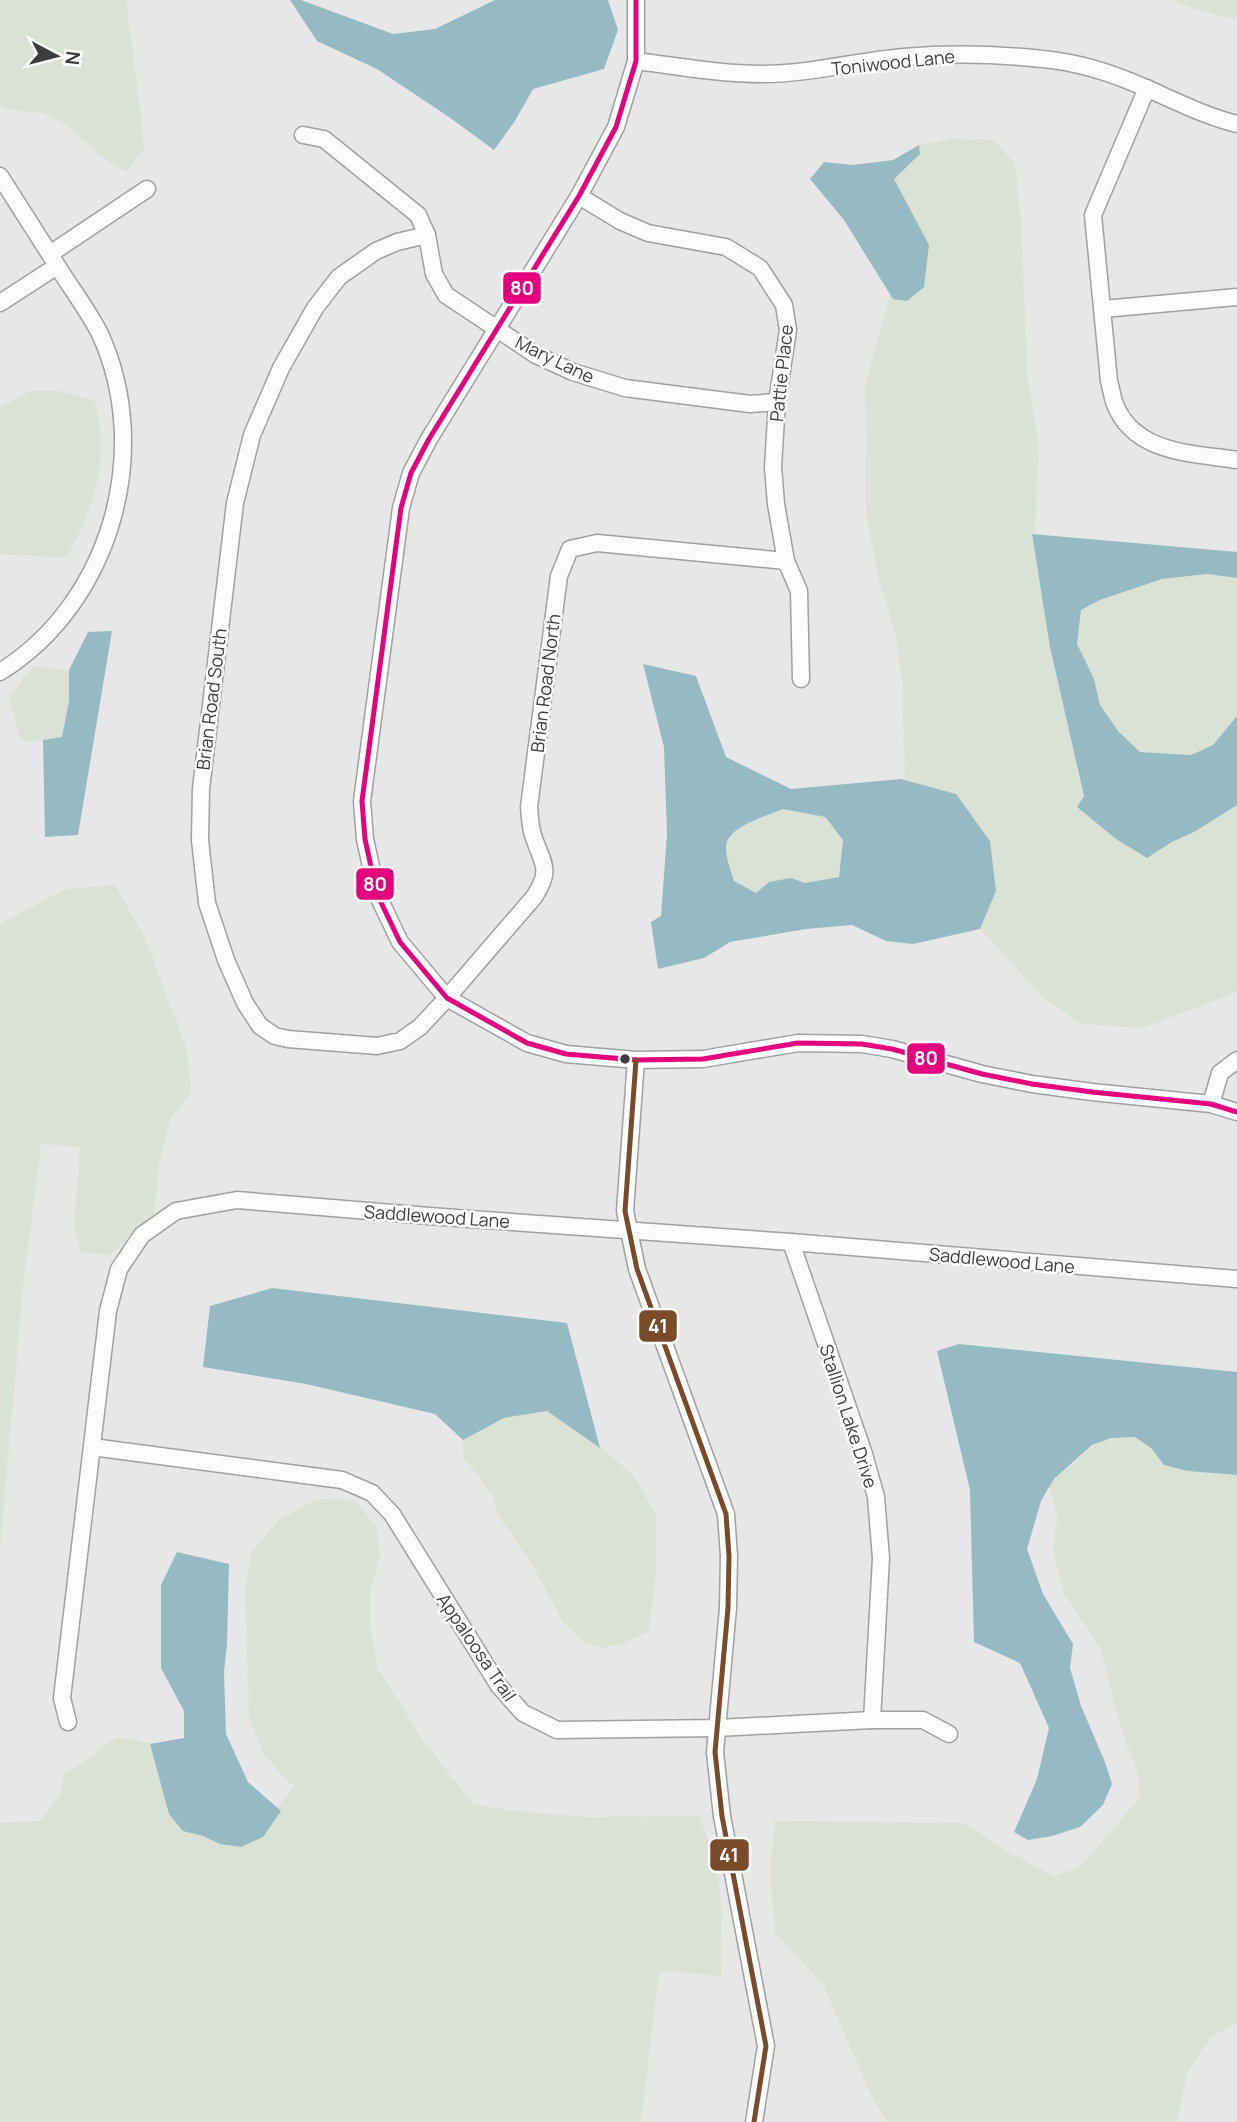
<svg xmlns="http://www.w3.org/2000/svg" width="1237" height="2122" font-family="Manrope,sans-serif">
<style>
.green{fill:#dae2d5}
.water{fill:#95bac3;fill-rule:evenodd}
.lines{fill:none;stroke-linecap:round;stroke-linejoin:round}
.minor-casing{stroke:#a0a0a0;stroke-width:19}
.minor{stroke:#fcfbfc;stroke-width:16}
.bus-1-casing{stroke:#fff;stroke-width:10}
.bus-2-casing{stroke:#fff;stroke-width:10}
.bus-1{stroke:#e5007d;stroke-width:5}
.bus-2{stroke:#7a4b2a;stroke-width:5}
.bus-dot{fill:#3d3c3e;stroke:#fff;stroke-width:2.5}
.labels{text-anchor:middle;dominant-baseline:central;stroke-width:5;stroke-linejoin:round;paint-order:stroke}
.street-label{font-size:18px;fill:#3d3c3e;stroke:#fff}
.line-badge{stroke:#fff;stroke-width:2.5}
.badge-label{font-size:19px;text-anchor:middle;font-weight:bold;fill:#fff}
</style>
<rect width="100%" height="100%" fill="#e8e7e8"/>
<!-- green -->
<g class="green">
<polygon points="0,0 126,0 140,109 144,149 126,172 101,156 71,128 43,113 10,110 0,104"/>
<polygon points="1173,0 1237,0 1237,20 1188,7"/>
<polygon points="952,139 994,140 1015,164 1021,221 1028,382 1039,445 1035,533 1032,534 1050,647 1084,796 1077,807 1116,839 1147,858 1172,842 1194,832 1237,805 1237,989 1226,996 1143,1028 1081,1024 1044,998 980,929 996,891 990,841 956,794 905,780 902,680 895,633 878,576 866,513 865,386 890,294 893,299 894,179 920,154 919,145"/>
<path d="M31 391H61L95 401C110 461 95 506 66 558L0 554V407Z"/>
<polygon points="1207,574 1237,578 1237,716 1213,745 1191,755 1140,752 1118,731 1100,705 1094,679 1077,644 1081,610 1100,600 1162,579"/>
<polygon points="34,666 69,670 69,701 62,737 25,742 20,739 9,697"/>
<path d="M783 809 824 817 843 840 839 877 805 883 791 878 756 893 733 881C731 871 726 858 726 848 725 827 767 816 783 809Z"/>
<polygon points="115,885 145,938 187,1050 191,1094 170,1119 159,1165 154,1216 110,1255 81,1252 74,1229 80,1147 41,1144 22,1295 0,1553 0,924 66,889"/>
<polygon points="547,1411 592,1440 633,1475 656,1515 656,1571 649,1632 621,1644 602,1648 585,1643 563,1622 533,1566 497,1513 493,1497 464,1457 463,1438 504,1418"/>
<path d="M1135 1437 1151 1448 1165 1465 1188 1471 1237 1475V2022L1210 2038 1187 2073 1177 2122H887L869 2091 823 1984 775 1933 770 1870 775 1821 964 1823 1003 1849 1054 1876 1079 1867 1113 1830 1140 1796 1137 1771 1121 1729 1100 1647 1064 1593 1053 1552 1057 1515 1049 1487C1056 1477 1064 1471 1074 1463 1099 1440 1099 1438 1135 1437Z"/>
<polygon points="338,1499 356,1501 377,1528 380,1556 370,1592 370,1626 377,1667 423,1740 473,1804 514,1811 589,1817 699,1816 718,1868 722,1914 721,1976 671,1971 659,1973 641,2122 0,2122 0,1823 40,1821 61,1793 63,1775 97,1754 99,1748 118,1737 153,1744 151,1744 169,1814 203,1836 220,1844 241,1847 263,1837 280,1811 277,1808 295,1785 287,1781 263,1753 249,1718 245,1591 252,1551 279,1520 315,1500"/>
</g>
<!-- water -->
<g class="water">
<polygon points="290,0 301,0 393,34 435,29 495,0 608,0 618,30 604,69 533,89 515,121 494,150 449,117 377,69 317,41"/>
<polygon points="919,145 920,154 894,179 929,245 924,287 907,301 893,299 844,220 810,179 824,162 853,165 893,160"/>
<polygon points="1032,534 1237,552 1237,578 1207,574 1162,579 1100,600 1081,610 1077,644 1094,679 1100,705 1118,731 1140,752 1191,755 1213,745 1237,716 1237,805 1194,832 1172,842 1147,858 1116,839 1077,807 1084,796 1050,647"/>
<polygon points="112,631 78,835 45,837 43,740 62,737 69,701 69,670 88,632"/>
<path d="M643 664 696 676 726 757 791 789 901 779 956 794 990 841 996 891 980 929 913 944 886 941 852 925 806 929 730 942 704 958 658 969 651 922 661 916 667 834 664 747ZM783 809 825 817 843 840 839 877 805 883 791 878 769 882 756 893 734 881C731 871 726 858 726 848 725 827 767 816 783 809Z"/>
<polygon points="272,1288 567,1323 600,1448 547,1411 504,1418 463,1440 435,1414 306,1384 203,1367 210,1306"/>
<polygon points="959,1344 1237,1372 1237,1475 1188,1471 1164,1465 1151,1448 1135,1437 1111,1438 1092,1445 1055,1478 1049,1487 1041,1501 1027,1549 1043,1594 1073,1644 1070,1668 1081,1706 1105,1762 1112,1784 1103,1805 1080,1827 1052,1836 1028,1840 1014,1832 1037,1779 1049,1728 1020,1663 974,1642 970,1490 937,1351"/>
<polygon points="177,1552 229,1564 227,1644 224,1672 226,1734 248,1782 281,1811 263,1837 241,1847 220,1844 203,1836 183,1831 169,1814 150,1744 184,1738 184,1711 161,1668 161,1585"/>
</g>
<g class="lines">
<defs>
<g id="minor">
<polyline points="636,0 636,61 616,127 579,196 429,439 411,473 401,508 362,801 365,839 377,894 400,942 447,998 527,1043 566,1054 636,1060 703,1059 798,1043 862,1044 892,1049 982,1074 1032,1084 1092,1092 1211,1104 1237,1112"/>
<path d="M636 61C677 66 720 74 762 74 810 74 856 61 904 57 950 53 996 54 1042 59 1078 62 1115 74 1148 89 1178 102 1205 116 1237 124"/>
<path d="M1147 88 1093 215 1109 381C1111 388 1112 395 1114 402 1133 454 1192 453 1237 460"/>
<polyline points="303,135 324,139 418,215 427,235 434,274 446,295 536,355 573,372 625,388 750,404 777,402"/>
<path d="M0 176C21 209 42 242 63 275 76 295 90 314 100 334 154 452 110 604 0 672"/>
<polyline points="579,196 620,221 648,233 726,247 760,268 784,305 788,330 777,402 773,467 776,504 786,561 799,591 801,679"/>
<path d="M427 235 397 242 376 251 339 277 315 308 281 368 252 435 235 503 201 789 200 840 207 903 226 960 245 1003 260 1026 275 1036 288 1039 377 1046 400 1041 420 1027 447 998 534 897C553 868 542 864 533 835 530 826 530 816 529 807L559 576 570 549 597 543 786 561"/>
<polyline points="50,254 147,189"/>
<polyline points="0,303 57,266"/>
<polyline points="1103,309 1237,297"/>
<polyline points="636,1060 625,1211 637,1269 726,1514 729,1556 728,1608 715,1752 722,1816 766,2046 754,2122"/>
<polyline points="1211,1104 1220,1073 1237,1060"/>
<polyline points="791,1242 864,1454 876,1497 881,1558 872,1720"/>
<polyline points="92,1447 342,1480 372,1493 392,1514 499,1686 523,1713 557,1730 718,1728 872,1720 923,1720 949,1734"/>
<polyline points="68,1722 62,1698 108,1311 119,1269 142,1235 176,1211 237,1200 429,1216 791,1242 1237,1279"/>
</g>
</defs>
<!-- minor casing -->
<use href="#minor" class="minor-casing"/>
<!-- minor -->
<use href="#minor" class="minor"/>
<defs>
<polyline id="bus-1" points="636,0 636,61 616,127 579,196 429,439 411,473 401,508 362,801 365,839 377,894 400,942 447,998 527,1043 566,1054 636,1060 703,1059 798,1043 862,1044 892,1049 982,1074 1032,1084 1092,1092 1211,1104 1237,1112"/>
<polyline id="bus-2" points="636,1060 625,1211 637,1269 726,1514 729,1556 728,1608 715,1752 722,1816 766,2046 754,2122"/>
</defs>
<!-- bus-1 casing -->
<use href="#bus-1" class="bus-1-casing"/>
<!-- bus-2 casing -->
<use href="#bus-2" class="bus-2-casing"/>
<!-- bus-1 -->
<use href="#bus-1" class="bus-1"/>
<!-- bus-2 -->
<use href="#bus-2" class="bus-2"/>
</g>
<!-- markers -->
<circle class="bus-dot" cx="625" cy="1059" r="6"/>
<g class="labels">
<!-- street labels -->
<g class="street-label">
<text transform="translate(893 62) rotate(-6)">Toniwood Lane</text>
<text transform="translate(555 359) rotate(26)">Mary Lane</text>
<text transform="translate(781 373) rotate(-84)">Pattie Place</text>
<text transform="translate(545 683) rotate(-83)">Brian Road North</text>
<text transform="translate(211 699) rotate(-83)">Brian Road South</text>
<text transform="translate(437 1216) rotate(4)">Saddlewood Lane</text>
<text transform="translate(1002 1260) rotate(5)">Saddlewood Lane</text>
<text transform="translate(849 1416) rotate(72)">Stallion Lake Drive</text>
<text transform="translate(477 1647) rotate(56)">Appaloosa Trail</text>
</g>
</g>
<g class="line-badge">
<rect x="502" y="271" width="40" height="34" rx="7" fill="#e5007d"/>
<rect x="355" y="867" width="40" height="34" rx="7" fill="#e5007d"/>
<rect x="906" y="1042" width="40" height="33" rx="7" fill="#e5007d"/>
<rect x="638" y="1309" width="40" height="34" rx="7" fill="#7a4b2a"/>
<rect x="709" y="1838" width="41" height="34" rx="7" fill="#7a4b2a"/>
</g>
<g class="badge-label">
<text x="522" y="295">80</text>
<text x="375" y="891">80</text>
<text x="926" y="1065">80</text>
<text x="658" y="1333">41</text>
<text x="729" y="1862">41</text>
</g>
<!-- north arrow -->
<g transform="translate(56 56) rotate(97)" stroke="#ffffff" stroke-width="5" paint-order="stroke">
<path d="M0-5L12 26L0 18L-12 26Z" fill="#3d3c3e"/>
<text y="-10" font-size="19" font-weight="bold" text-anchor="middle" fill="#3d3c3e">N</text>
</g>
</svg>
